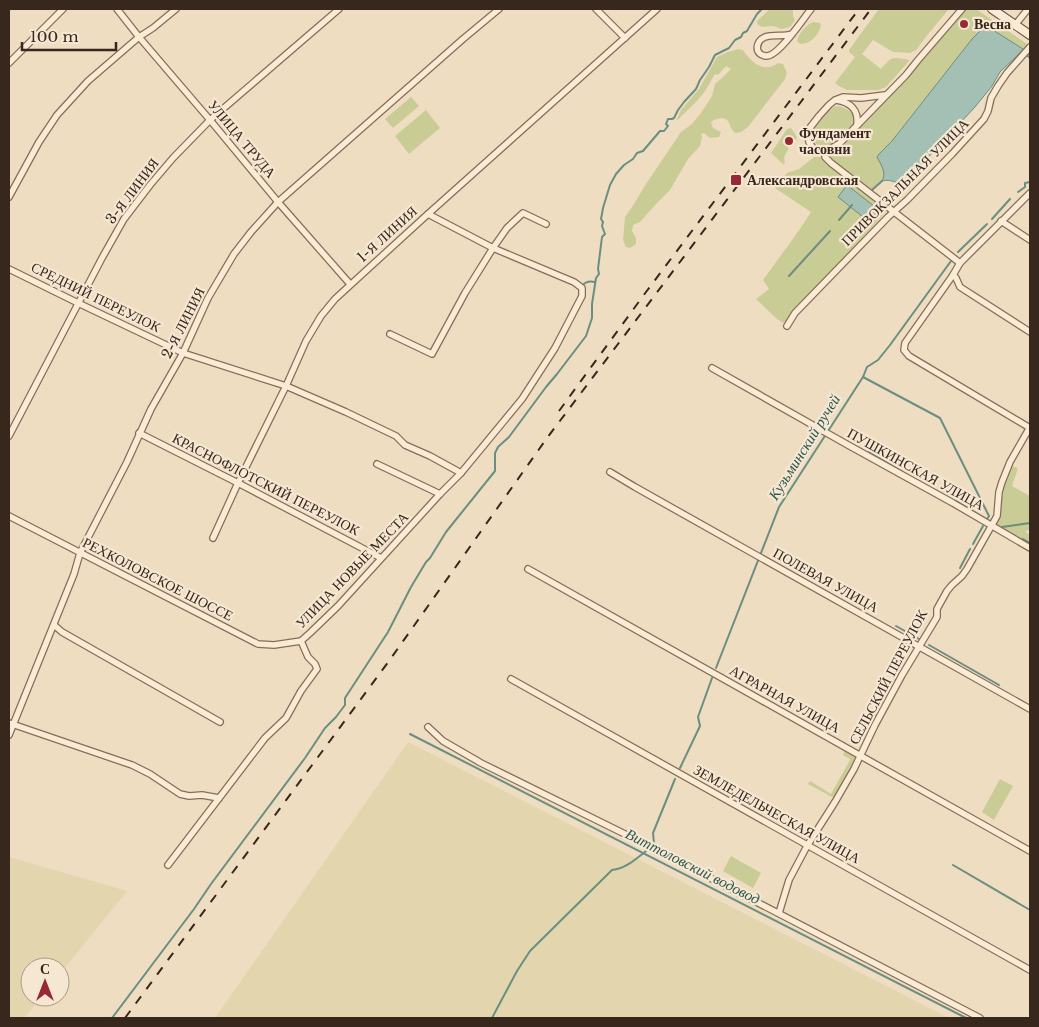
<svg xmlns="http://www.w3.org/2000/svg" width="1039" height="1027" font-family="'Libre Baskerville',serif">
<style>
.farmland{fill:#e3d6af}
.green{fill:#cacc95}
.water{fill:#a4c0b5;stroke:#6b8e82}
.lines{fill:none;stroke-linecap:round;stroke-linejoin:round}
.stream{stroke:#6b8e82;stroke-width:2}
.minor-casing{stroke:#876d59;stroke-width:8}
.secondary-casing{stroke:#694f3c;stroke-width:10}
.minor{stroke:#f9ebd4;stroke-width:5.5}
.secondary{stroke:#f9ebd4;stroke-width:8}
.rail{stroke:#37271d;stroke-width:2;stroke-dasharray:9 9;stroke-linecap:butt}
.poi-dot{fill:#962933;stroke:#f5e7d1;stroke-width:2}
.labels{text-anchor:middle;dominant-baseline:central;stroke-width:4.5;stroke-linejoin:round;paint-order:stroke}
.poi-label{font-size:14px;font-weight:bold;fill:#37271d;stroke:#f5e7d1;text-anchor:start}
.street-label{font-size:14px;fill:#37271d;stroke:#f5e7d1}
.water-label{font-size:15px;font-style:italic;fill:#2c5750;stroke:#f5e7d1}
</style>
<rect width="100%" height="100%" fill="#eeddc1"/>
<!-- farmland -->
<g class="farmland">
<polygon points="408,742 949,1018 215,1018"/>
<polygon points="9,857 127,891 60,974 60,967 30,967 30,997 42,997 24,1018 9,1018"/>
</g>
<!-- green -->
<g class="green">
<polygon points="770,9 793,9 793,16 795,20 790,27 781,29 774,26 762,27 757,24 757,21"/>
<path d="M879 9H948V10L929 33 916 50 910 53 893 52 873 40 862 54 881 69C893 56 891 57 909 60V61L886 87 878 90H847L839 86 835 83 855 57 849 52V50Z"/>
<path d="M966 9H976L1027 44 1023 49 986 28 980 31 972 39 892 141 879 154C881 161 886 171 884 178 883 183 875 187 872 190L831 160 828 155 845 144 904 80 964 10Z"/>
<path d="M813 22 820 23 821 26C818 35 811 44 800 44L797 41C799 33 806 25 813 22Z"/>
<path d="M738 49 743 50C751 62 764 74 778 63L783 64 787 73 785 79 748 127 741 132 735 133C729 127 731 125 728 121 724 116 715 119 711 122L713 128 721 132 719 137 710 138 704 133 701 134 702 137 700 146 688 159 670 190 656 204 640 222 633 225 632 231 636 238V244L630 248 626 247 623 240 625 217 632 207 646 184 681 132 692 124 701 113 712 96 715 84 724 76 731 69 726 66 719 74 714 75C709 86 701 98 692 106 687 111 682 115 677 121V119L681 110 699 89 717 57 728 52Z"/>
<polygon points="411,97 419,106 393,128 385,119"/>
<path d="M836 106C843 106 856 112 854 122 852 130 837 143 829 146 820 149 809 142 813 132 815 125 829 109 836 106Z"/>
<polygon points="426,110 440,128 409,154 395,136"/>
<polygon points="791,128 797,137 796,140 788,135 782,142 789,148 784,157 785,163 783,164 771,153 787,129"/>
<polygon points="814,157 821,157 824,161 885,207 887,210 872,227 794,310 785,324 777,319 756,299 769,289 763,280 800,229 811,212 775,188 787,173 799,169"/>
<polygon points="1011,466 1018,468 1012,486 1030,496 1030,530 1025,531 1030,535 1030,546 997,526 1002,488"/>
<polygon points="845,750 857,757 837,796 832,797 808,784 810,781 831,794 850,760 850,759 843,755"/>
<polygon points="1000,779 1013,786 994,820 982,812"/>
<polygon points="731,856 761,873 753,888 723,871"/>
</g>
<!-- water -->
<g class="water">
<path d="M986 28 993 30 1023 49 1022 51 1000 72 992 86 975 107 906 181C897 186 892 178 882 181 887 173 881 165 877 157L879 154 892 141 972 39 980 31Z"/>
<polygon points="847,185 879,210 871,220 868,221 838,197"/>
</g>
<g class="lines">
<!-- stream -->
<g class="stream">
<polyline points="1028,56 1030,58"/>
<polyline points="872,190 882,181"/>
<polyline points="1018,192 1025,187 1025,183 1030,182"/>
<polyline points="992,219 1010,199"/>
<polyline points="839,220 852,205"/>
<polyline points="958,252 987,224"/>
<polyline points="789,276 830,231"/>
<path d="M583 285C586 281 590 281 595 282"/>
<polyline points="863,377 940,418 989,516 987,519"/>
<polyline points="869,452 903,472"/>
<polyline points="956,501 986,519"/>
<polyline points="1002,527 1030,523"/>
<polyline points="1023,539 1030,543"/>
<polyline points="973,544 983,526"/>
<polyline points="960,568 970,549"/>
<polyline points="896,626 919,639"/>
<polyline points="929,645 999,685"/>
<polyline points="716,668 779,507 863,377 867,367 878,360 890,345 951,261"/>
<polyline points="410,734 966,1018"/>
<polyline points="680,768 700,726 698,717 712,678"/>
<polyline points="654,843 653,833 675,779"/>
<polyline points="953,865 1030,910"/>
<polyline points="112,1018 194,909 211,884 305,758 325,728 336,717 345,705 345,698 388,632 411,587 426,562 430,558 446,532 495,471 495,453 498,447 509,437 546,387 557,374 586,336 592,318 592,304 596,278 599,274 598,269 602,237 605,234 602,226 603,222 601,219 603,208 610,185 616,174 624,165 633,159 637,153 643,151 660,131 664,131 668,126 666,124 668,119 672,119 674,118 678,110 684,102 696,89 700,80 709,67 715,55 729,48 735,40 741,37 743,33 747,31 757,14 762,9"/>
<path d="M492 1018 517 971 530 951 612 870C625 869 636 859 646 851"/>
</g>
<defs>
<g id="minor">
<polyline points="117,9 139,37 210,120 278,202 350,284"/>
<polyline points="596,9 625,38"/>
<polyline points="1015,25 1028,9"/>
<path d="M792 34C783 37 773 34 765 37 755 41 754 55 766 56 778 57 803 19 811 9"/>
<polyline points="9,63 63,9"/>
<polyline points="885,95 861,98 843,97 835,100 829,105 819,116 809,129 808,135 809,142 813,148 817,151 825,152 840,143 906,75 918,60 962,9"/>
<path d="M836 100C850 102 859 110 857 125"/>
<polyline points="825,152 825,157 831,163 960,263"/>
<polyline points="1030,193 960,263 953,275 905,343 904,350 909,356 1030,428"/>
<polyline points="9,197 39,142 57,115 88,81 139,37 153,28 176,9"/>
<polyline points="1001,221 1030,240"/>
<polyline points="9,269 78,303 183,353 286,386 346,412 396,436 405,445 430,456 461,473"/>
<polyline points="953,275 956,278 960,287 1030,332"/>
<polyline points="787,326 795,313 888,217 907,200 952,154 984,119 988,111 991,98 998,86 1007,73 1030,47"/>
<polyline points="390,334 432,354 465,293 493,248 507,228 523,213 546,224"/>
<polyline points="712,368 848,445 953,503 1030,548"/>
<polyline points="139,433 238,483 381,558"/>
<polyline points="9,436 102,258 124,219 150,185 173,158 210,120 339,9"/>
<polyline points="377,464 440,494"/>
<polyline points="610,472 635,487 1030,709"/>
<polyline points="9,516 258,644 274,645 301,641 310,633 338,606 440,494 461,473 522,399 555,348 582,296 582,288 574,282 493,248 428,214"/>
<polyline points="213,538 238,483 286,386 306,341 321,316 335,299 428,214 657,9"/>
<polyline points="528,569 1030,851"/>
<polyline points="54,625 62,632 220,722"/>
<polyline points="511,679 1030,970"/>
<polyline points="9,723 132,765 150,774 180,794 189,796 202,795 219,798"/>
<polyline points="428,727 443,741 481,763 639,841 980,1018"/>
<polyline points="9,735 74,574 80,553 127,462 151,409 183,353 208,298 234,254 251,232 278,202 463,39 499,9"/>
<polyline points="168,865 265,738 286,718 301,691 317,669 315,664 308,657 301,641"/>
<polyline points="779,913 789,880 807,846 835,802 854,769 875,725 902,675 937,617 937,609 947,591 952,585 962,576 967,569 997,516 999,492 1002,482 1010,462 1030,427"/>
</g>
<polyline id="secondary" points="992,9 1030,35"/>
</defs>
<!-- minor casing -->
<use href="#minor" class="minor-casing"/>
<!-- secondary casing -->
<use href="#secondary" class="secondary-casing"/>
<!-- minor -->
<use href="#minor" class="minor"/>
<!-- secondary -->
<use href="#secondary" class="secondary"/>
<!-- rail -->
<g class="rail">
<polyline points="559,411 646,292 859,9"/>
<polyline points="125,1018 389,661 547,438 871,9"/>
</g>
</g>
<!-- markers -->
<g class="poi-dot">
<circle cx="964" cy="24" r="5"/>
<circle cx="789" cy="141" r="5"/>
<rect x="730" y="174" width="12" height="12" rx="2.5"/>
</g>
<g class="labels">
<!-- poi labels -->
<g class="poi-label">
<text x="974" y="24">Весна</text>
<text x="799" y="133">Фундамент<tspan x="799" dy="16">часовни</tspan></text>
<text x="747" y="180">Александровская</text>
</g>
<!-- street labels -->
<g class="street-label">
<text transform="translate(242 139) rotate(50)">УЛИЦА ТРУДА</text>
<text transform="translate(905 182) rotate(-45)">ПРИВОКЗАЛЬНАЯ УЛИЦА</text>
<text transform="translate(132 191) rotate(-53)">3-Я ЛИНИЯ</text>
<text transform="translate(387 234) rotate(-42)">1-Я ЛИНИЯ</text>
<text transform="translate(96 297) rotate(26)">СРЕДНИЙ ПЕРЕУЛОК</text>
<text transform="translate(183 323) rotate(-63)">2-Я ЛИНИЯ</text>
<text transform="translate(916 469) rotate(29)">ПУШКИНСКАЯ УЛИЦА</text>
<text transform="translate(266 484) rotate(27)">КРАСНОФЛОТСКИЙ ПЕРЕУЛОК</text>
<text transform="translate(352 570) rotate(-46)">УЛИЦА НОВЫЕ МЕСТА</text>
<text transform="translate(158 579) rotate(27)">РЕХКОЛОВСКОЕ ШОССЕ</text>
<text transform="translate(826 580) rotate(29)">ПОЛЕВАЯ УЛИЦА</text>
<text transform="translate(888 677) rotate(-62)">СЕЛЬСКИЙ ПЕРЕУЛОК</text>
<text transform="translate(785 699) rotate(29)">АГРАРНАЯ УЛИЦА</text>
<text transform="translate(777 814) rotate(29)">ЗЕМЛЕДЕЛЬЧЕСКАЯ УЛИЦА</text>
</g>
<!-- water labels -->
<g class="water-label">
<text transform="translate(804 447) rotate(-58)">Кузьминский ручей</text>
<text transform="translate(693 866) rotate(27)">Виттоловский водовод</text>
</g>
</g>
<!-- border -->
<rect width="1039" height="1027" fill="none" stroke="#37271d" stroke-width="20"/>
<!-- north arrow -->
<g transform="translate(45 982)"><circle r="24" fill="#f5e7d1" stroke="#a99a89"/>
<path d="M0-4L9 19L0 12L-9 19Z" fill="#962933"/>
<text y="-8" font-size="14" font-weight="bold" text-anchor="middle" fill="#37271d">С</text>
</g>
<!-- scale -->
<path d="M22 42v8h94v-8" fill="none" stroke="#37271d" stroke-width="2.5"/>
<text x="30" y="42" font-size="15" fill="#37271d" stroke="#f5e7d1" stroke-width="4" paint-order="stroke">100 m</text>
</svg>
